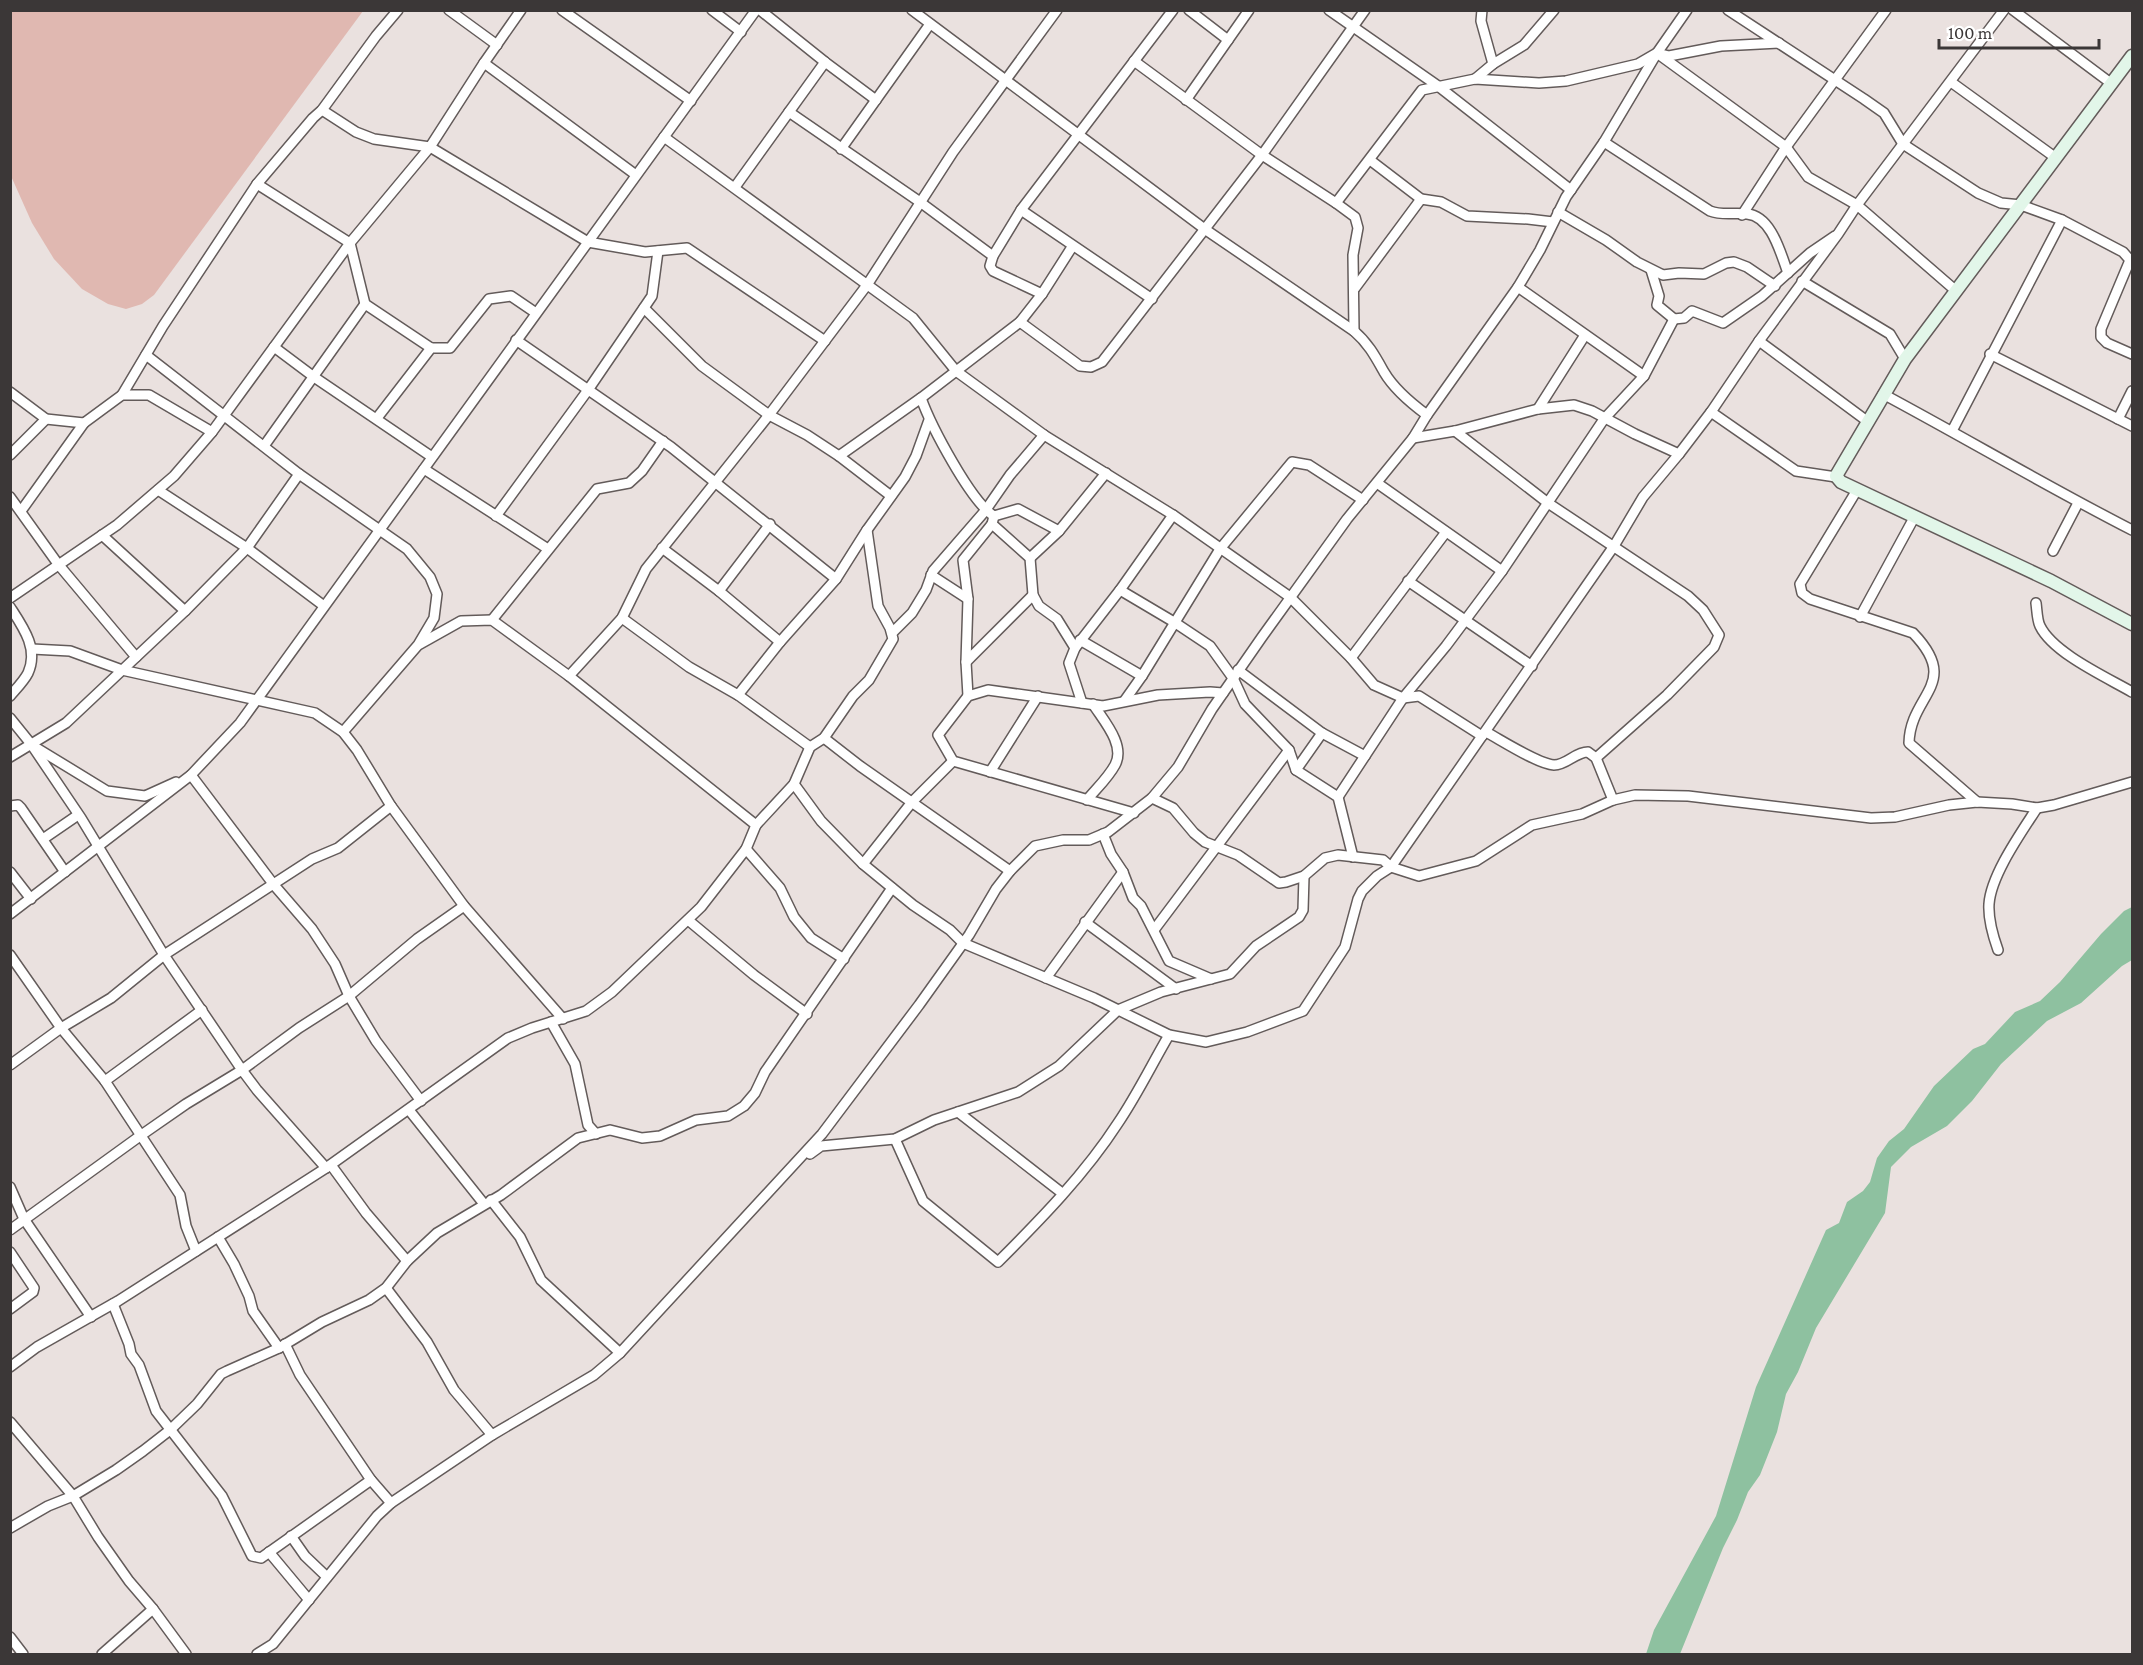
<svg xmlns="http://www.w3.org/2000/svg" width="2143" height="1665" font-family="'Crimson Pro',serif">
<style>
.green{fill:#e0b8b1}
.water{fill:#8ec1a0}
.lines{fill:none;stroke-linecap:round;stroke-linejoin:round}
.street-casing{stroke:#635b5a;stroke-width:12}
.secondary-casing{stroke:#635b5a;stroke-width:15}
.street{stroke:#fff;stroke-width:9}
.secondary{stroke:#e2f6e9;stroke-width:12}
</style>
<rect width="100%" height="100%" fill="#eae1df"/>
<!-- green -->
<polygon class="green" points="10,11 11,10 363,11 154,295 142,304 126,309 108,304 82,289 54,259 32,223 11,176"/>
<!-- water -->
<polygon class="water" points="2132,907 2132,960 2122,966 2081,1003 2047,1021 2001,1064 1972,1101 1947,1126 1911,1147 1891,1167 1885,1213 1816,1328 1798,1372 1786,1394 1777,1432 1760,1475 1748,1492 1737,1520 1723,1548 1680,1654 1646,1654 1654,1630 1716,1516 1756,1387 1826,1230 1839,1223 1847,1202 1863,1191 1870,1182 1877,1158 1889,1141 1904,1129 1934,1086 1973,1049 1985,1044 2015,1012 2040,1001 2060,982 2101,934 2124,911"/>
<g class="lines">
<defs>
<g id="street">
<polyline points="449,10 497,45"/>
<polyline points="562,10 691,101"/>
<polyline points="712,10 741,32"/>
<polyline points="760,10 825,62 876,100"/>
<path d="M912 10 1206 230 1354 331C1368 343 1375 356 1384 372 1394 389 1412 404 1427 415"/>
<polyline points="1189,10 1228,40"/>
<polyline points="1329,10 1438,86 1571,190"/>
<polyline points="1482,10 1481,21 1493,64"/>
<polyline points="1728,10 1864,99 1884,113 1903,144 1978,193 2001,203 2021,205 2062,220 2123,252 2130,260 2101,329 2101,337 2107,343 2132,354"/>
<polyline points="2013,10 2112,84"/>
<polyline points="1661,56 1786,147 1808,177 1857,205 1955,290"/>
<polyline points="1134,61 1262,155 1336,203 1355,217 1358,228 1353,255 1354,331"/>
<polyline points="484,63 636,175"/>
<polyline points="1475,79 1493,64 1524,45 1554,10"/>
<polyline points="1951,82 2056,158"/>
<polyline points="1186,100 1249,10"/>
<polyline points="322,110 356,132 374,139 430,147 588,242 645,252 687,248 825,341"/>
<polyline points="789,112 920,202 993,256"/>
<polyline points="664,137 913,318 956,371 1044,435 1173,515 1290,597 1351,658 1374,685 1403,698 1419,696 1482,736"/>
<path d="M1604 142 1710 211C1723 216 1735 212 1747 214 1772 216 1781 255 1788 273"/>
<polyline points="841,149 930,24"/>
<polyline points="1370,160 1421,199 1441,202 1467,216 1528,219 1553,222"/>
<polyline points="735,187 825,62"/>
<polyline points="1336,203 1422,90 1475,79 1539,83 1566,81 1638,64 1657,53 1669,56 1721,46 1779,43"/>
<polyline points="1021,210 1152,299"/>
<polyline points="1558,212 1606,240 1637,262 1663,275 1679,273 1704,274 1726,263 1734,262 1747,267 1775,286"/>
<polyline points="1742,215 1786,147 1886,10"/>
<polyline points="1651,270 1659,296 1657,305 1674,319 1684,318 1692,311 1723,323 1762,296 1810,253 1835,236"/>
<polyline points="1802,281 1890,334 1905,359"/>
<polyline points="1518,287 1644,376"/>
<polyline points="1355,288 1421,199"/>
<polyline points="1042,294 993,271 990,266 993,256 1021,210 1173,10"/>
<polyline points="644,308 702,366 769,415 807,435 839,456 891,496"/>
<polyline points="1020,322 1080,366 1091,367 1102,362 1262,155 1365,10"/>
<polyline points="516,340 671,447 836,579"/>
<polyline points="1759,341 1867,421"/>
<polyline points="274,347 314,377 432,457"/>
<polyline points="431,348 365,304 350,243 430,147 484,63 521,10"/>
<polyline points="1990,354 2132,426"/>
<polyline points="146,355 299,474 407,549 430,577 437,594 434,618 418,645 343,732"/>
<polyline points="10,392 46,419 84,423 122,395 149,395 212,432"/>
<path d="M1883 394C1967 439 2048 487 2132 530"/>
<polyline points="122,395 163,326 257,184 313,118 322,110 376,36 398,10"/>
<path d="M921 398C931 426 971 502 994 516L992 524 1030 558 1033 595 1039 606 1057 619 1075 648 1069 663 1082 703"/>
<polyline points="1538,409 1585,335"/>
<polyline points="1711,412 1796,471 1836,477"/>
<polyline points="377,418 431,348 450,348 489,299 511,296 536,313"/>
<polyline points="2118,419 2132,391"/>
<polyline points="1455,431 1548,503 1688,596 1703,610 1719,635 1714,647 1667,695 1596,758"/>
<polyline points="1952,431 2062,220"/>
<polyline points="1413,438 1455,431 1538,409 1574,405 1592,411 1635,434 1679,454"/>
<polyline points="264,446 365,304"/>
<polyline points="10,455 46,419"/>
<polyline points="839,456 921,398 1020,322 1042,294 1072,247"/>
<polyline points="424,469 548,549"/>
<polyline points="1377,483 1502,571"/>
<polyline points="158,490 247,548 324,606"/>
<path d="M1857 490 1800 584 1802 593 1810 599 1913 633C1962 684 1910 694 1909 743L1977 802"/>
<polyline points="10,497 58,564 136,657"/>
<polyline points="21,511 84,423"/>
<polyline points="496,516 588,390 652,296 658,251"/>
<polyline points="994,516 1018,509 1059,531"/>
<polyline points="102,535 185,611"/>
<polyline points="662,548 719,591 780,642"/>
<polyline points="2053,551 2078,503"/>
<polyline points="1030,558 1059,531 1106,473"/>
<polyline points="931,575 968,599"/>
<polyline points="1408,581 1532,666"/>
<polyline points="1120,590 1174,622 1210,646 1233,678 1245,704 1289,750 1296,770 1338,797 1353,857"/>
<polyline points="719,591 770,524"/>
<polyline points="10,598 117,525 174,476 212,432 350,243 257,184"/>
<path d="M2036 603C2037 610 2037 620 2040 626 2053 653 2106 677 2132 692"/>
<path d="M10 607C23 627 39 649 28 673 24 681 16 689 10 696"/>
<polyline points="1860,617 1915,516"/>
<polyline points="622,618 689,667 738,695 810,747"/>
<polyline points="492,620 597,489 629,483 642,471 663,441"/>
<polyline points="892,633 912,613 926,590 933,571 985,511 1010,475 1044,435"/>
<polyline points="1080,640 1142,676"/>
<polyline points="420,644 461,621 492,620 569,676 756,825 746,849"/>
<polyline points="1075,648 1120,590 1173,515"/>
<polyline points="32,649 70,651 122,670 315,713 343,732 357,750 391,806 464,906 563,1019"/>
<polyline points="1351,658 1446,532"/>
<polyline points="966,662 1033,595"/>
<polyline points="1238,670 1322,733 1365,756"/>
<polyline points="569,676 622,618 646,569 769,415 867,285 953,152 1057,10"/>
<polyline points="738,695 780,642 836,579 867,530 905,477 916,456 929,420"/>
<polyline points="968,696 966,662 968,599 963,560 992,524"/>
<polyline points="1125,700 1142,676 1220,549 1292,462 1309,465 1363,500"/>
<polyline points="10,718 31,744 81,818 164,955 242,1070 257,1090 326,1168"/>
<path d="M1486 732C1501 740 1538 764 1554 765 1567 765 1575 752 1588 752L1596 758 1613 800"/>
<polyline points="824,738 860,766 1010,871"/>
<polyline points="35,747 107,791 145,796 176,782"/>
<polyline points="10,757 66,723 185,611 247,548 299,474"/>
<polyline points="1296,770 1322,733"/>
<polyline points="990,772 1038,696"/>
<polyline points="191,775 274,885 312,929 335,964 349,996 376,1041 421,1101"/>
<polyline points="794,784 821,821 863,864 913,905 950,930 963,943 1094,998 1169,1035 1206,1042 1247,1032 1303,1011 1345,947 1358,899 1362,891 1377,876 1391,867 1614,546 1643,497 1679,454 1711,412 1759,341 1838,234 1857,205 2004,10"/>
<polyline points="1338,797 1403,698 1446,646 1502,571 1604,419 1644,376 1674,319"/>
<polyline points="1152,798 1173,808 1194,833 1205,842 1238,855 1279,883 1286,882 1304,876 1325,858 1338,855 1383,860 1391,867 1419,876 1476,861 1532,825 1582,814 1613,800 1635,795 1688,796 1871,818 1895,817 1949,805 1977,802 2012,804 2037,808 2054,805 2132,782"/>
<path d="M1087 800C1096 789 1108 778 1115 765 1126 745 1103 720 1093 704"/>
<polyline points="10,806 18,805 21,808 65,872"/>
<polyline points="1134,813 953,761 938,735 968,696 988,690 1103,706 1158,695 1210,692 1223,693"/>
<polyline points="756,825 794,784 810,747 824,738 853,696 869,680 893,639 890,628 878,606 867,530"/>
<polyline points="1103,834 1111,854 1123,872 1133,898 1141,906 1169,961 1211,979"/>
<polyline points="43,839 78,815"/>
<polyline points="863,864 912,802 953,761"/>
<polyline points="10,872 31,899"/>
<polyline points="10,914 191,775 240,723 756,10"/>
<polyline points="688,920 754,975 807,1014"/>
<polyline points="1085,922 1176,989"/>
<polyline points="1154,930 1289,750"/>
<path d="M1998 950C1993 936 1988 920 1989 904 1991 875 2021 833 2037 808"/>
<polyline points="10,955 61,1028 105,1081 180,1195 186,1226 196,1251"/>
<polyline points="1046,978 1123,872"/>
<polyline points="551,1022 575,1064 588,1125 596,1134"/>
<polyline points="10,1065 61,1028 111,998 164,955 312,859 338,848 391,806"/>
<polyline points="105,1081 202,1010"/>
<polyline points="409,1110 484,1204"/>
<polyline points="958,1112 1062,1193"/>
<path d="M895 1139 923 1201 998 1262C1041 1219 1085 1174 1118 1123 1137 1095 1152 1064 1169 1035"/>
<polyline points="810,1154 821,1146 895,1139 934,1120 1018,1092 1059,1066 1118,1010 1161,992 1230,974 1256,946 1299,917 1303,910 1304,876"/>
<polyline points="331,1165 366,1213 407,1261"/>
<polyline points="10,1187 24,1219 91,1317"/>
<polyline points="491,1200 520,1237 541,1280 620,1353"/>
<polyline points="10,1230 140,1136 186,1104 242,1070 299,1028 349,996 417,939 464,906"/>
<polyline points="218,1237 234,1264 249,1296 253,1311 279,1348"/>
<polyline points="10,1252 34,1288 33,1292 10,1309"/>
<polyline points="386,1288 427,1342 454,1390 492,1435"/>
<polyline points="113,1304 129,1344 131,1354 139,1365 156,1411 222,1496 252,1556 261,1558 371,1480"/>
<polyline points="285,1344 300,1375 371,1480 391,1503"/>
<polyline points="10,1367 37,1347 118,1301 326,1168 508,1038 532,1028 586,1011 612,992 701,907 746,849 780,888 794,917 811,938 844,959"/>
<polyline points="10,1422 73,1496 98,1537 129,1581 153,1609 186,1654"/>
<polyline points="10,1528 48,1506 73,1496 116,1470 143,1451 170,1430 197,1404 221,1374 227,1371 279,1348 322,1322 369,1300 386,1288 407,1261 437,1233 501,1195 578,1138 610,1130 642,1138 660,1136 696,1120 728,1116 744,1106 755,1093 765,1072 892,888"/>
<polyline points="291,1536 305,1556 327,1577"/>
<polyline points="269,1552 309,1600"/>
<polyline points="10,1637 23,1654"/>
<polyline points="102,1654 153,1609"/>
<polyline points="257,1654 273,1644 377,1516 391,1503 492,1435 594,1375 620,1353 822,1134 919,1005 969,935 996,889 1010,871 1035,846 1063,840 1089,840 1108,832 1152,798 1178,767 1212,709 1262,637 1347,519 1413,438 1427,415 1518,287 1540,250 1566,197 1604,142 1657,53 1687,10"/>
</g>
<polyline id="secondary" points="2132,56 1905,359 1836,476 1841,482 2051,581 2132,624"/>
</defs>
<!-- street casing -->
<use href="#street" class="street-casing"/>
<!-- secondary casing -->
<use href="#secondary" class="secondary-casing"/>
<!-- street -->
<use href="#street" class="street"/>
<!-- secondary -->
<use href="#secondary" class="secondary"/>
</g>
<!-- border -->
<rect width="2143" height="1665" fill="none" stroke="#3b3737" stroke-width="24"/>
<!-- scale -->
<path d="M1939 39v9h160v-9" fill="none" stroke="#3b3737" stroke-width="3"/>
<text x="1948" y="39" font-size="18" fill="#3b3737" stroke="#ffffff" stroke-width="4.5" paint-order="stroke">100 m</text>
</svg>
